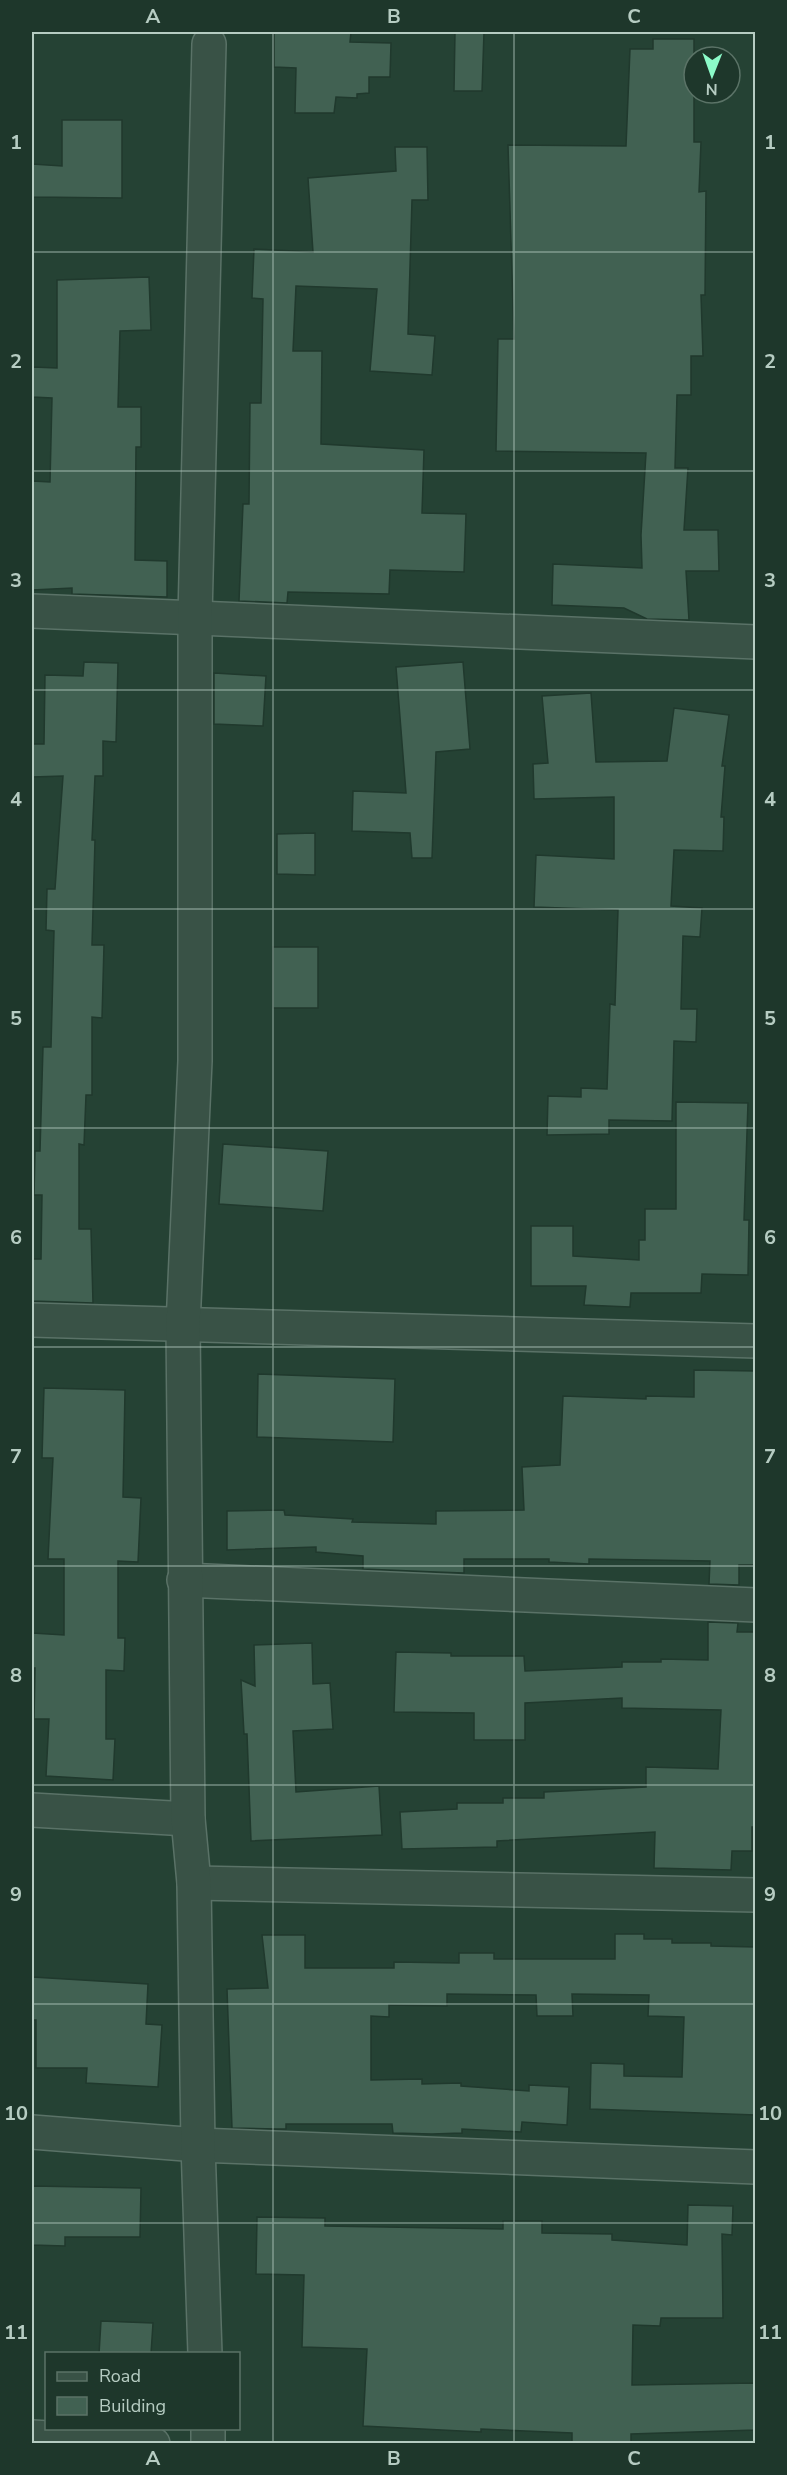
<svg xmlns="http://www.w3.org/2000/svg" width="787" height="2475" font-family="'Nunito Sans',sans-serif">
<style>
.building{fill:#416152;stroke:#20392d;stroke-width:1.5}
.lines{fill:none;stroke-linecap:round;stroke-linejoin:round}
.minor-casing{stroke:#5a7267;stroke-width:36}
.minor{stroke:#395246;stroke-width:33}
.grid{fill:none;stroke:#b6ccc2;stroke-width:1.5;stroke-opacity:0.55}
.neatline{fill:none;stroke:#b6ccc2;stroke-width:2}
.grid-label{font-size:20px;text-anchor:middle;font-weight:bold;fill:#b6ccc2}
</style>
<rect width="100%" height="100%" fill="#254234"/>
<!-- building -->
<g class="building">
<polygon points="274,32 351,32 350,42 391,43 390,77 369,77 369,93 357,94 357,98 336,97 334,113 295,113 296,68 274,67"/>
<polygon points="455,32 484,32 482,91 454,91"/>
<polygon points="653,39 694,39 694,142 701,142 699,192 706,191 705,295 701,295 703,356 691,356 691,395 677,395 675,468 688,468 684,530 718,530 719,571 686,571 689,620 647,619 624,608 552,605 553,564 642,568 641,535 646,453 496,451 498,339 514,339 508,145 626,146 630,49 653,49"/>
<polygon points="62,120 122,120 122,198 32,197 32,164 62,166"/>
<polygon points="395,147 427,147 428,200 412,200 408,334 435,336 432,375 370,371 377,289 296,286 293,351 322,351 321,444 424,450 422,513 466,514 464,572 390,570 389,594 288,592 287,603 239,601 243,504 249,504 250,403 261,403 263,299 252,298 254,249 313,252 308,178 396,171"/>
<polygon points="149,277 151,330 120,331 118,407 141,407 141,447 136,447 135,560 167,561 167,597 72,594 72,588 32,590 32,481 50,482 52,398 32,397 32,367 57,368 57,280"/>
<polygon points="84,662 118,663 116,742 103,741 103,776 95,776 92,840 95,840 92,945 104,945 102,1018 92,1017 92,1095 86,1095 84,1145 79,1144 79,1229 91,1229 93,1303 32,1301 32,1259 41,1259 42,1195 34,1195 35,1151 40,1151 43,1047 51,1047 54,931 46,930 47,889 55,889 63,776 32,777 32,744 44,744 45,675 83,676"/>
<polygon points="463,662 470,749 436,752 432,858 412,858 410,833 352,831 353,791 406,793 396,667"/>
<polygon points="214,673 266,676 263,726 214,724"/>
<polygon points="591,693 596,762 667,761 674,708 729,715 722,766 725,766 721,817 724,817 723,851 674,850 671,906 702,908 700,937 683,936 681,1009 697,1009 696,1042 674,1041 672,1121 609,1120 609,1134 547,1135 548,1096 581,1097 581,1088 607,1089 610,1004 615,1005 618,910 534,907 536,855 614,859 614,797 534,799 533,764 548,763 542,696"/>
<polygon points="315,833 315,875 277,874 277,834"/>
<rect x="273" y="947" width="45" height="61"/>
<polygon points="676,1102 748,1103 744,1220 749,1220 748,1275 702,1274 701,1293 631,1293 630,1307 584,1305 586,1286 531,1286 531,1226 573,1226 573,1256 639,1260 639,1240 645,1240 645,1209 676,1209"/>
<polygon points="223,1144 328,1151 323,1211 219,1204"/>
<polygon points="694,1370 756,1371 756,1565 739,1565 739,1585 709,1584 710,1561 589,1559 589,1564 549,1562 549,1559 464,1559 464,1573 436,1572 363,1569 363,1556 316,1552 316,1547 227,1550 227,1511 284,1510 285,1515 353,1519 352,1522 436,1524 436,1511 524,1510 522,1467 560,1465 563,1396 646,1399 646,1396 694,1397"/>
<polygon points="258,1374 395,1379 393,1442 257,1437"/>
<polygon points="44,1388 125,1390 123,1497 141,1498 138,1562 118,1561 118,1638 125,1638 124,1671 106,1670 106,1739 115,1739 113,1780 46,1776 49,1719 34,1719 35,1668 32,1668 32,1633 64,1635 64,1559 48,1559 53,1458 42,1458"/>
<polygon points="708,1622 738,1623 737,1632 756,1632 756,1827 752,1827 752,1851 732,1851 731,1870 654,1868 655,1832 497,1841 497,1847 402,1849 400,1812 457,1809 457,1803 503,1803 503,1798 544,1798 544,1792 646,1787 646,1767 718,1769 721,1710 622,1708 622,1698 525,1703 525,1740 474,1740 474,1713 394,1712 396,1652 451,1653 451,1656 524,1656 525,1671 622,1667 622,1662 661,1662 661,1659 708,1660"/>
<polygon points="312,1643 313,1684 330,1683 333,1729 293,1731 296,1792 379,1786 382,1835 251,1841 247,1734 244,1734 241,1680 255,1686 254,1645"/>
<polygon points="615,1934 644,1934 644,1939 672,1939 672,1943 711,1943 711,1946 756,1947 756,2115 590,2109 591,2063 624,2064 624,2076 682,2077 684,2017 648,2016 649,1995 572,1994 573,2016 537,2016 536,1995 447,1994 447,2006 389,2005 389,2017 371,2016 371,2080 422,2079 422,2084 461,2083 461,2086 529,2091 529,2085 569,2087 567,2125 522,2122 521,2132 462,2129 462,2133 432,2134 393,2133 392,2124 286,2124 286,2129 277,2129 232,2128 227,1989 268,1988 262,1935 305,1935 305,1968 394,1968 394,1962 459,1963 459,1953 494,1953 494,1959 615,1959"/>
<polygon points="32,1977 148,1984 146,2024 162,2025 158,2087 86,2083 87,2068 36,2068 36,2020 32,2020"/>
<polygon points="32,2186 141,2188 140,2237 65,2237 65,2246 32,2245"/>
<polygon points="688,2205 733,2206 732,2235 722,2234 723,2318 661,2318 660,2326 633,2325 632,2385 756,2383 756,2430 631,2434 631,2444 572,2444 572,2433 481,2429 481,2432 363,2426 367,2349 302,2347 304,2275 256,2274 257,2217 325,2218 325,2226 503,2229 503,2221 542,2221 542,2233 612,2234 612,2240 687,2245"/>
<polygon points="101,2321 153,2323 151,2354 99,2354"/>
</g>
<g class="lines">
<defs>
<g id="minor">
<polyline points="32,611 756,642"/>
<polyline points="32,1320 756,1341"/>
<polyline points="184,1580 756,1605"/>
<polyline points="32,1810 188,1819"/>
<polyline points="194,1883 756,1895"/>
<polyline points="32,2132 198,2145 756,2167"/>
<polyline points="205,2354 198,2145 194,1883 188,1819 183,1325 195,1061 195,617 209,44"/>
<polyline points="208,2428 208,2444"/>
<polyline points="32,2437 153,2444"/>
</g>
</defs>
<!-- minor casing -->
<use href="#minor" class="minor-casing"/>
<!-- minor -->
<use href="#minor" class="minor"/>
</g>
<!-- grid -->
<path class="grid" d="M273 32V2444M514 32V2444M32 252H756M32 471H756M32 690H756M32 909H756M32 1128H756M32 1347H756M32 1566H756M32 1785H756M32 2004H756M32 2223H756"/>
<!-- border -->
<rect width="787" height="2475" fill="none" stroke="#1e372b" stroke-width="66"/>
<!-- legend -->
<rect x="45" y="2352" width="195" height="78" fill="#1e372b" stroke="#5b7367" stroke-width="1.5"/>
<rect x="57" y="2372" width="30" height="9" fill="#395246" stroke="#5b7367" stroke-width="1.5"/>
<text x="99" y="2382" font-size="18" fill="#b6ccc2">Road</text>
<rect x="57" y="2397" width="30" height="18" fill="#416152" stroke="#5b7367" stroke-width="1.5"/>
<text x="99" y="2412" font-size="18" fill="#b6ccc2">Building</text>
<!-- north arrow -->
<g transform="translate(712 75) rotate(181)"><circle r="28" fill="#1e372b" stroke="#5b7367" stroke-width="1.5"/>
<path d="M0-4.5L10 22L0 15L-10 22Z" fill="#8cfbc9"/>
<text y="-9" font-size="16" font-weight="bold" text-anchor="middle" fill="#b6ccc2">N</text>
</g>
<rect x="33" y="33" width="721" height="2409" class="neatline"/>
<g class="grid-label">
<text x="153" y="23">A</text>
<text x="394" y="23">B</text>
<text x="634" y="23">C</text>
<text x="16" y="149">1</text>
<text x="770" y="149">1</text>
<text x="16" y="368">2</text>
<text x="770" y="368">2</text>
<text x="16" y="587">3</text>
<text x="770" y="587">3</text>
<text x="16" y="806">4</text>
<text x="770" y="806">4</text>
<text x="16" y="1025">5</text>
<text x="770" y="1025">5</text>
<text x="16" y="1244">6</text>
<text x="770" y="1244">6</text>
<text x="16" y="1463">7</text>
<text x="770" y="1463">7</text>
<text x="16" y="1682">8</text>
<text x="770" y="1682">8</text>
<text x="16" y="1901">9</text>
<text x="770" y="1901">9</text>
<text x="16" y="2120">10</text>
<text x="770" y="2120">10</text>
<text x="16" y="2339">11</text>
<text x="770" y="2339">11</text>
<text x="153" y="2465">A</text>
<text x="394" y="2465">B</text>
<text x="634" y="2465">C</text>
</g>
</svg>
